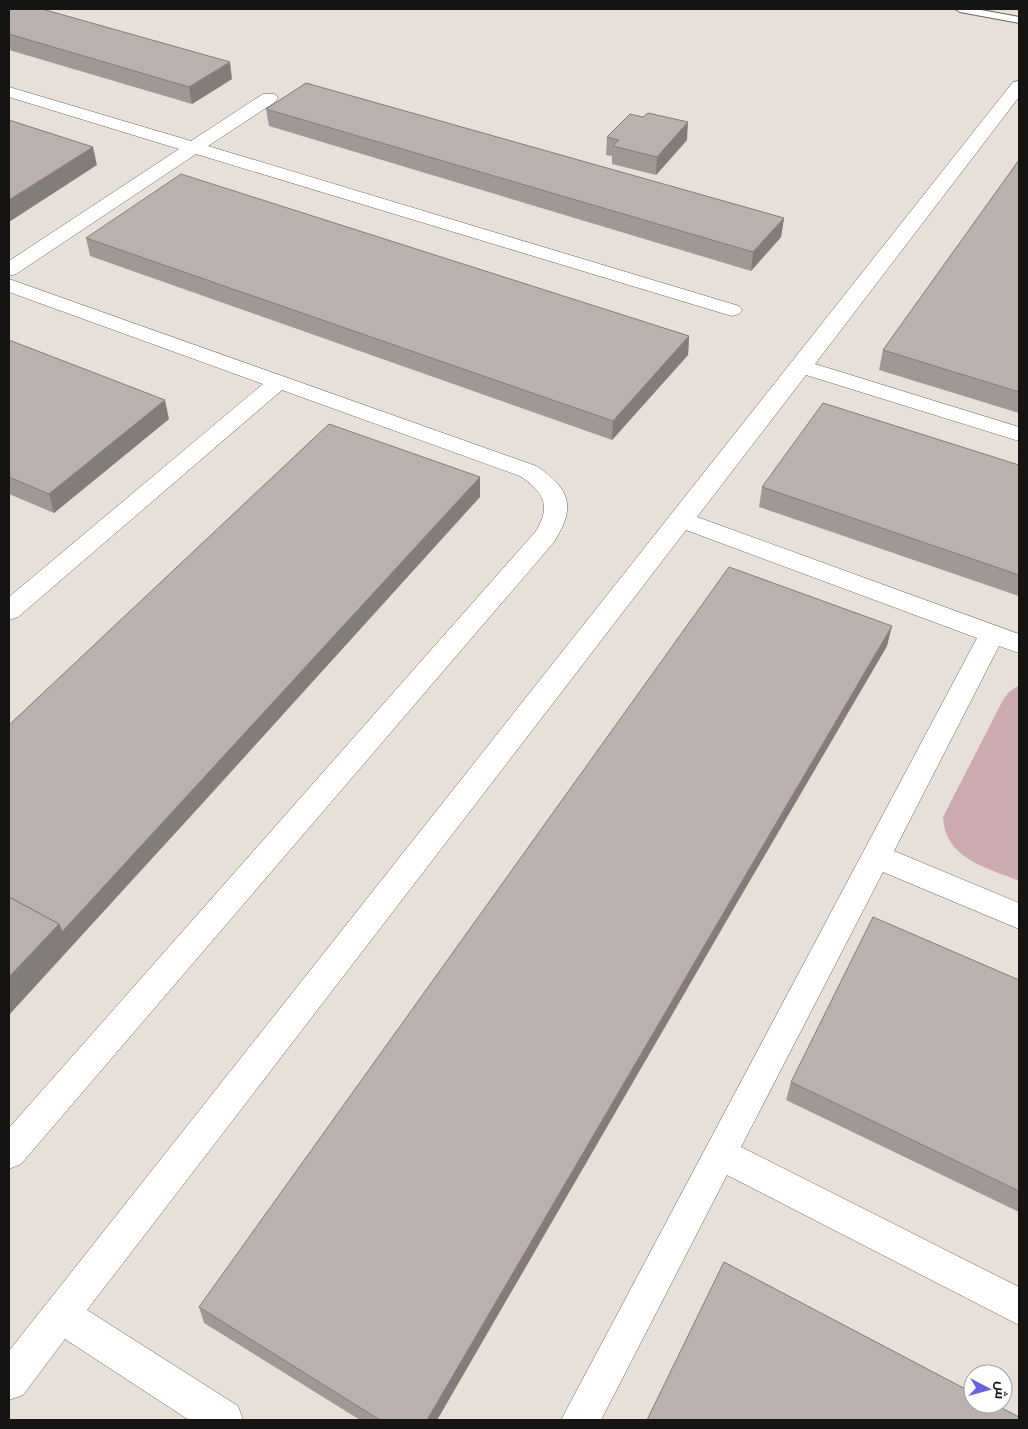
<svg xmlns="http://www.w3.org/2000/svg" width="1028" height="1429" font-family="Arial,Cairo,sans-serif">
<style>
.green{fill:#cbabb1}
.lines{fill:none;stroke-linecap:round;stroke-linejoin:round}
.lane-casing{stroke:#6b655f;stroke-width:2}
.street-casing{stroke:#6b655f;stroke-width:1}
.lane{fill:#fff;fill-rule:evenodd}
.street{fill:#fff;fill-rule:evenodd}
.wall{fill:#a09896}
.shaded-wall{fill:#827c7a}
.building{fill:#bab1ae;stroke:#827c7a}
</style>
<rect width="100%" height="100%" fill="#e7e0d9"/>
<!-- green -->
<path class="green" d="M1019 685V881C986 867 945 859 943 817L1003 700 1009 692Z"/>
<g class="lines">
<defs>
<polygon id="lane" points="955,9 976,9 1019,17 1019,23 960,12"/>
<g id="street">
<polygon points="1019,81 1019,97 815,364 1019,427 1019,441 806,375 697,517 1019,634 1019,653 999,646 894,851 1019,903 1019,929 883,872 741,1147 1019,1287 1019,1325 727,1175 601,1420 561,1420 977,638 686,530 87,1310 238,1406 243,1420 189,1420 65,1339 23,1395 9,1400 9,1351 1013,82"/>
<polygon points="9,87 191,141 263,94 275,94 278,98 275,102 208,146 739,306 742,310 739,314 732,316 725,314 196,154 16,274 9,276 9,261 179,149 9,97"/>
<path d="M9 279 536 466C571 489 576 507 554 542L21 1164 9 1169V1128L536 531C552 504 543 492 520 476L282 390 18 617 9 620V597L263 384 9 292Z"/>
</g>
</defs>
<!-- lane casing -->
<use href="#lane" class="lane-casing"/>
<!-- street casing -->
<use href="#street" class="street-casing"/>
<!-- lane -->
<use href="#lane" class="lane"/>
<!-- street -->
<use href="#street" class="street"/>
</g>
<!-- wall -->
<g class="wall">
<polygon points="9,9 232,79 192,104 9,50"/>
<polygon points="266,109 784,218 781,237 751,271 269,126"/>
<polygon points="607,137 687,140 656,175 612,164 612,156 606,155"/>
<polygon points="1019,160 1019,413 879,370 883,350"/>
<polygon points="86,238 689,336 688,355 612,440 90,256"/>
<polygon points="9,340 169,419 54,513 9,494"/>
<polygon points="1019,465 1019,596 759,507 762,487"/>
<polygon points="887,646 731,913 437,1420 360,1420 204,1323 199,1307"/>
<polygon points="1019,980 1019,1212 786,1100 791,1082"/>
</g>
<!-- shaded-wall -->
<g class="shaded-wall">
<polygon points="230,62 232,79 192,104 189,87"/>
<polygon points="688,122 687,140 656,175 657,157"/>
<polygon points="93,147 97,165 9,222 9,200"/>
<polygon points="784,218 781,237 751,271 753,252"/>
<polygon points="689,336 688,355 612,440 613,421"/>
<polygon points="165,400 169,419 54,513 49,494"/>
<polygon points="480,477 480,497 211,794 9,1015 9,977"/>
<polygon points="892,626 887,646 731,913 437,1420 427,1420 734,895"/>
</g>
<!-- building -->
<g class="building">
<polygon points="9,9 42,9 230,62 189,87 9,34"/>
<polygon points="306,83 784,218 753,252 266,109"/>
<polygon points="648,113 688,122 657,157 613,146 619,140 607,137 630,114 643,117"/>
<polygon points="9,120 93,147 9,200"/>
<polygon points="1019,160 1019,392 883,350"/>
<polygon points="181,174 689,336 613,421 86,238"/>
<polygon points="9,340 165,400 49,494 9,477"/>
<polygon points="823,403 1019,465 1019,575 762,487"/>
<polygon points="329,424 480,477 62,932 59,924 9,897 9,725"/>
<polygon points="729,567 892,626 734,895 427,1420 380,1420 199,1307"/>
<polygon points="9,897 59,924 9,977"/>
<polygon points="873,917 1019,980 1019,1191 791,1082"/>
<polygon points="724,1262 973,1393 973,1404 994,1404 1019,1417 1019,1420 647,1420"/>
</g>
<!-- border -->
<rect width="1028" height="1429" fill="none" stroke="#161412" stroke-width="20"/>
<!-- north arrow -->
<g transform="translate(988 1389) rotate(96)"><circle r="24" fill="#ffffff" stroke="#a2a1a0"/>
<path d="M0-4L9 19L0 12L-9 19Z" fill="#6863dd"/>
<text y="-8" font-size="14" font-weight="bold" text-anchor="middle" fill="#161412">ش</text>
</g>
</svg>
